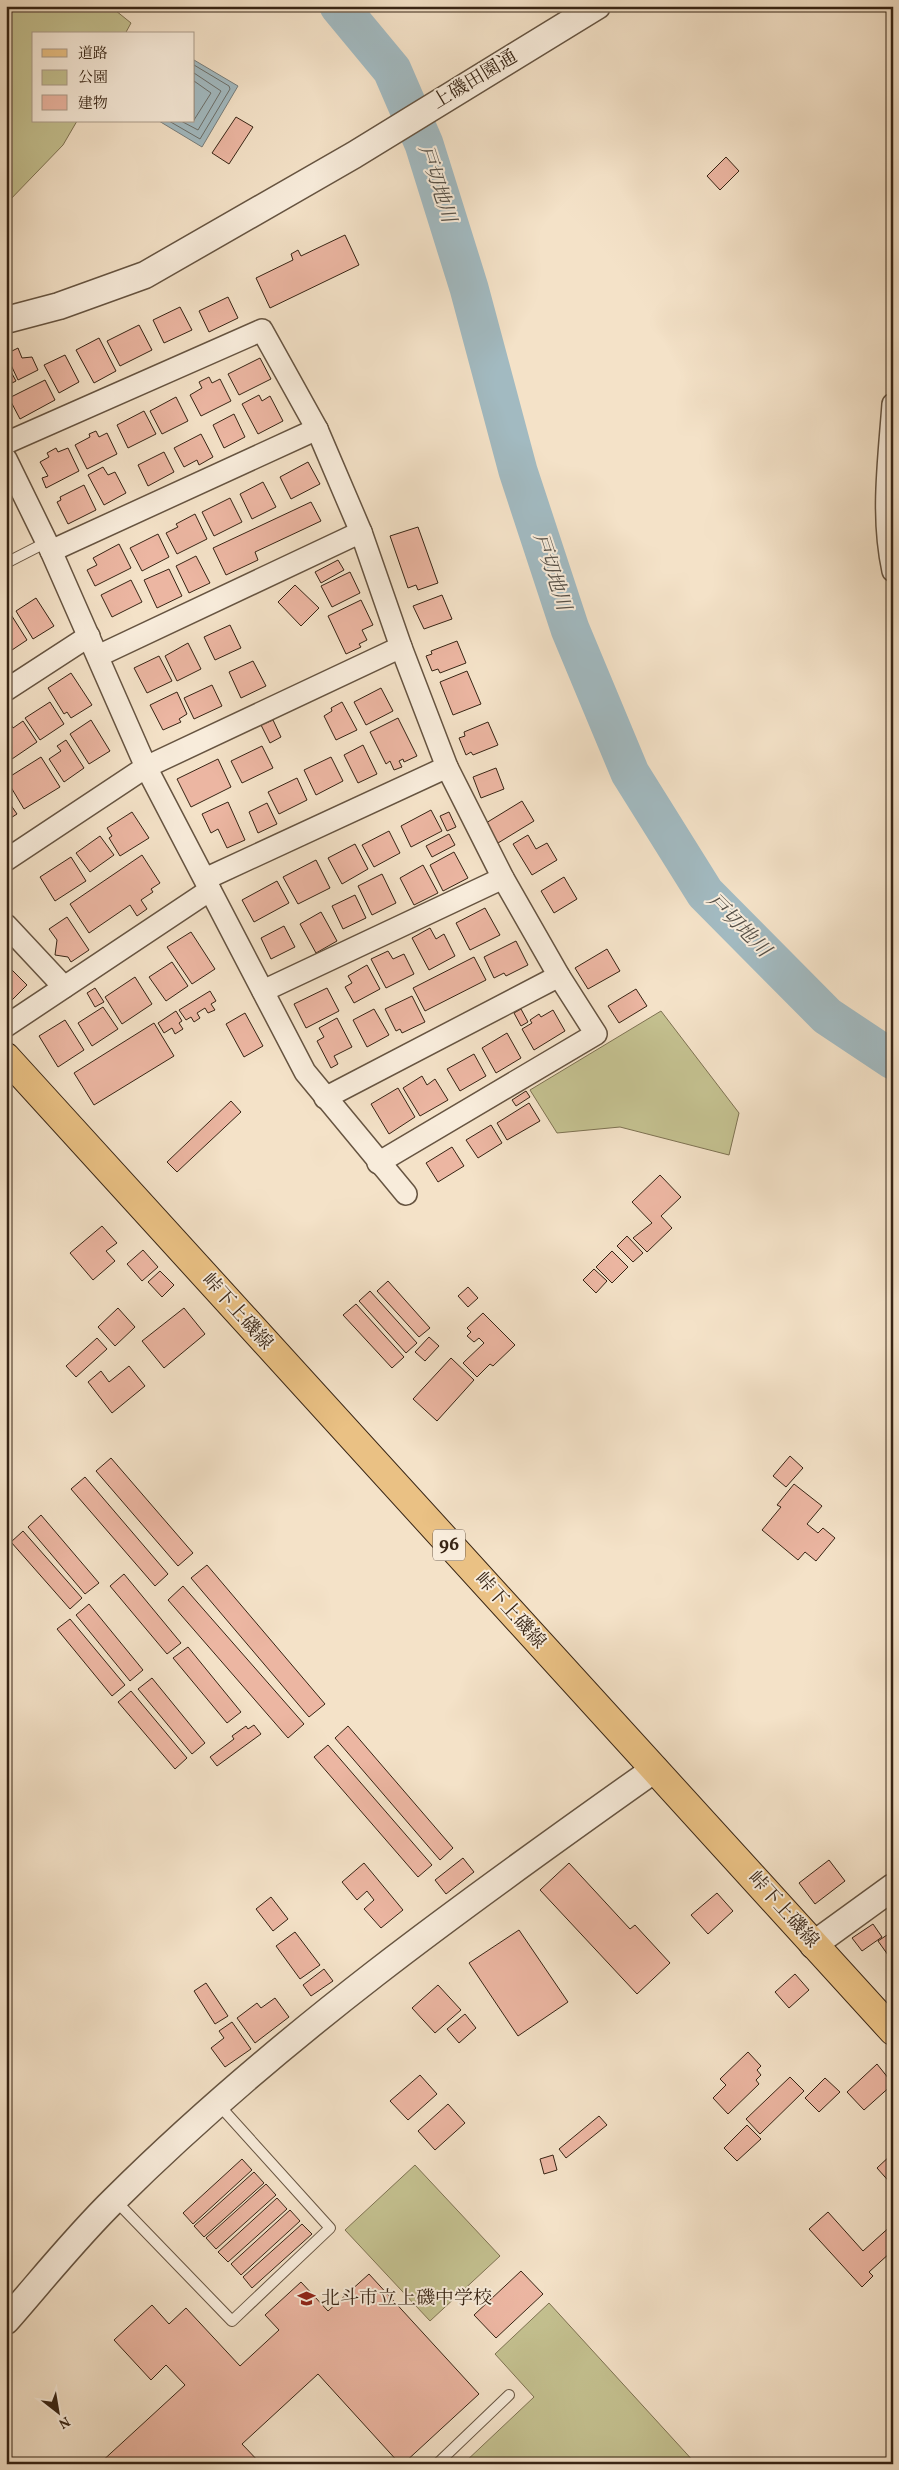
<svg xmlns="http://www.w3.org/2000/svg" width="899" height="2470" font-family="Vollkorn,'Noto Serif JP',serif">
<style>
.green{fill:#c4c190;stroke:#7e7252}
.water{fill:#a2bac1;stroke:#777e7c}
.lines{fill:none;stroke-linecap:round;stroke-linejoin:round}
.shore{stroke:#6c6f6a;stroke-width:1}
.river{stroke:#a2bac1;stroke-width:39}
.building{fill:#ecb6a2;stroke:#372414}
.service-casing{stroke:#665441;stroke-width:12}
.minor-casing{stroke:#665441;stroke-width:24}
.tertiary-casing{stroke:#665441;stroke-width:29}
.primary-casing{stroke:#372414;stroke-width:30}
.service{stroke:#f8ecdb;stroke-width:10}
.minor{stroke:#f8ecdb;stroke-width:21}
.tertiary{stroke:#f8ecdb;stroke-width:26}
.primary{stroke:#eac184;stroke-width:28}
.labels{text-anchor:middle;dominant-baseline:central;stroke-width:4;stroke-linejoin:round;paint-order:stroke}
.shield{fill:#f8ecdb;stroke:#716050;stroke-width:1}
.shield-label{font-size:18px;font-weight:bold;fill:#372414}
.street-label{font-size:19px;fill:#372414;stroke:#f8ecdb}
.poi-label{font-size:19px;fill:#372414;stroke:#f8ecdb;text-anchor:start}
.water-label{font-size:20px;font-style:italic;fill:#575148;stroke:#f8ecdb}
</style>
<rect width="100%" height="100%" fill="#f4e2c8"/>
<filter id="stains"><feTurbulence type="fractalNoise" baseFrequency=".004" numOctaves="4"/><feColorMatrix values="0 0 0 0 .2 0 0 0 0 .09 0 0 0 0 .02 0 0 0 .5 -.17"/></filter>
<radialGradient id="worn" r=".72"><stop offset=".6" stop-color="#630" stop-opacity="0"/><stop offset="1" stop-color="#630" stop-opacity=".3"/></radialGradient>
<!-- green -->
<g class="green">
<polygon points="6,6 110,6 131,23 125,34 34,34 34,121 77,121 63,145 6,204"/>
<polygon points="661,1011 739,1113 729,1155 620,1127 557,1133 530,1090"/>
<polygon points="415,2165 500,2256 430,2321 345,2230"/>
<polygon points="549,2303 696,2464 463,2464 534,2397 495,2354"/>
</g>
<!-- water -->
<polygon class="water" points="194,60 238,86 202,147 159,121 194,121"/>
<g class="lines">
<!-- shore -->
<g class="shore">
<polyline points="194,81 211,93 194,120"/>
<polyline points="169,121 200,139 230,89 229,86 194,65"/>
<polyline points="181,121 198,130 221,91 194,73"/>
</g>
<!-- river -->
<polyline class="river" points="339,6 392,70 424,144 469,288 518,471 570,629 630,773 705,893 827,1016 893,1060"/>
</g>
<!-- building -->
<g class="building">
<polygon points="236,117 253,127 229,164 212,153"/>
<polygon points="726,157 739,171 720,190 707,176"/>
<polygon points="345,235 359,265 270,308 256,278 293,260 291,254 298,250 301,256"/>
<polygon points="228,297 238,318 209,332 199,311"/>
<polygon points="180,307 192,330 164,343 153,320"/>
<polygon points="139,325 152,350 120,366 107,341"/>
<polygon points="99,338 116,371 94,383 76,350"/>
<polygon points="18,348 22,358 32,357 38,370 18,380 11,365 6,367 6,354"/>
<polygon points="65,355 79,382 59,393 44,365"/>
<polygon points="260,358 271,379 239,395 228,374"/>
<polygon points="10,370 16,381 6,386 6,372"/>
<polygon points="209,377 212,383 220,379 231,401 201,416 190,395 202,388 199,382"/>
<polygon points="45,380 55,400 20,419 9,398"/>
<polygon points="259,395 262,401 270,396 283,421 258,434 242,404"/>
<polygon points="176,397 188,421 162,434 150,411"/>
<polygon points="144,411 156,434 128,448 117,425"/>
<polygon points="234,414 245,437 224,448 213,425"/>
<polygon points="96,431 99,437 107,433 117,454 87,469 75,445 90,437 89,434"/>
<polygon points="201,434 213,457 199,465 197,460 184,467 174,448"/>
<polygon points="56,448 58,452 68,448 79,471 46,488 42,478 48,476 40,462 49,457 47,453"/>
<polygon points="164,452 174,472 148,486 138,465"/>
<polygon points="308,462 320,484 291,499 280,477"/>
<polygon points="103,467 108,475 115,472 126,493 104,505 88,475"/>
<polygon points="263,482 276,507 252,519 240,494"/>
<polygon points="84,485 96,510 68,524 57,502 61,500 60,497"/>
<polygon points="230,498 242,522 214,536 202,512"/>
<polygon points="311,502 321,521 255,552 258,560 226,575 213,548"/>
<polygon points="195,514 207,539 177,554 166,533 178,527 176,524"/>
<polygon points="418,527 438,583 418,590 416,585 408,588 390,536"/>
<polygon points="158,534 169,557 142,571 130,548"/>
<polygon points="119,544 131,568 95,586 87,570 97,565 93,558"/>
<polygon points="196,556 210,583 189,593 176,566"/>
<polygon points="338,560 344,570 321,583 315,572"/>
<polygon points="169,569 182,596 157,608 144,580"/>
<polygon points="350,572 360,593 332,607 321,586"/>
<polygon points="131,580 142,602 112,617 101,595"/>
<polygon points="295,585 319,608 301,626 278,602"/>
<polygon points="442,595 452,619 424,629 413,606"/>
<polygon points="36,598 54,626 33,639 16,611"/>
<polygon points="361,600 373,625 362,630 367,640 359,644 361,647 346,654 328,616"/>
<polygon points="10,613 27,640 6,654 6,616"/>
<polygon points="230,625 241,648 215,660 204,637"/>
<polygon points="457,641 466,663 440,673 438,669 432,671 426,656 432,654 431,651"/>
<polygon points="188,643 201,669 177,681 165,656"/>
<polygon points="159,656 172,681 147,693 134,668"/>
<polygon points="253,661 266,686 241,698 229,672"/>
<polygon points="467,671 481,704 453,715 440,682"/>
<polygon points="71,673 92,705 71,718 67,712 64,714 48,688"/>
<polygon points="212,685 222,706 194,719 184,698"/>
<polygon points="381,688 393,711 366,725 354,702"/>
<polygon points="177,692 187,714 179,719 181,722 163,730 150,705"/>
<polygon points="50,702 64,724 40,740 25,718"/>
<polygon points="342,702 357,730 336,740 324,716 332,711 331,708"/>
<polygon points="398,718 417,756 404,762 403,759 399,761 402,767 394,770 390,761 386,764 370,732"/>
<polygon points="91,720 110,751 89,764 70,734"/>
<polygon points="273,720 281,737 270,743 261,725"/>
<polygon points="23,721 37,742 12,759 6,751 6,727 11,724 13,728"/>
<polygon points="488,722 498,745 473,755 471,752 466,755 459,738 465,736 464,732"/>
<polygon points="66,740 84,768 64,782 49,759 61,751 57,746"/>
<polygon points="363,745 377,774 358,783 344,755"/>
<polygon points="262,746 273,768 242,783 231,761"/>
<polygon points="41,757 60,787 24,809 6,779"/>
<polygon points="331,757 343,781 316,795 304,770"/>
<polygon points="218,759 231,787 191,807 177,779"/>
<polygon points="496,768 504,789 481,798 473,777"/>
<polygon points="297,778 307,800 279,814 268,792"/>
<polygon points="6,798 17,814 6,821"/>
<polygon points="522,801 534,821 498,843 486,823"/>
<polygon points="228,802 245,840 227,848 218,829 211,833 202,814"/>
<polygon points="267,803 277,824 258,833 249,812"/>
<polygon points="431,810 442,831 411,847 401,826"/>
<polygon points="132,812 149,838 120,856 109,838 112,836 107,828"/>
<polygon points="449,812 456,827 447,831 440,816"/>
<polygon points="389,831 400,853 374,867 362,845"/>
<polygon points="449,834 455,845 432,857 426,846"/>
<polygon points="528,835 536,849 547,843 557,860 532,875 513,844"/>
<polygon points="100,836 114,855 90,872 76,853"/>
<polygon points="355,844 368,869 342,884 328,858"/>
<polygon points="454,852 468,878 443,891 430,865"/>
<polygon points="142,855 160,883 151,889 153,892 141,900 147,909 137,916 130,905 89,933 70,904"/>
<polygon points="71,857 86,881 55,901 40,877"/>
<polygon points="316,860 330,888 298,904 283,877"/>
<polygon points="423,865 438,893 414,905 400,878"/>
<polygon points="382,874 396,903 372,915 358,886"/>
<polygon points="564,877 577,899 554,913 541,891"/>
<polygon points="277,881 289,903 254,922 242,900"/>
<polygon points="355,895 366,918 343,929 332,906"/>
<polygon points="485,908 500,935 470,950 456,923"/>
<polygon points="321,912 337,941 316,953 300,924"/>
<polygon points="67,917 89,950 71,962 68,957 55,955 57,940 49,929"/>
<polygon points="284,926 295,947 271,959 261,938"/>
<polygon points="430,928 436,939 444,934 455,956 429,970 412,938"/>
<polygon points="191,932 215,969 192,984 167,947"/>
<polygon points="516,941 528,965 506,976 504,973 494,978 484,957"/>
<polygon points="607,949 620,971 588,989 575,968"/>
<polygon points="388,951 393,959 404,954 414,974 386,988 371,959"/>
<polygon points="474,957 486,980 425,1011 413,988"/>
<polygon points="172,962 188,986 166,1001 149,977"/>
<polygon points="6,964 27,985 9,1003 6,1000"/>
<polygon points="367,965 380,989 354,1003 345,987 352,983 348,976"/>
<polygon points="135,977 152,1004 122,1024 105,997"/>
<polygon points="95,988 104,1002 95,1007 87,993"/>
<polygon points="327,988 339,1011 306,1028 294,1004"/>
<polygon points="636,989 647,1006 619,1023 608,1006"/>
<polygon points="210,991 216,1001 211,1004 215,1010 208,1013 205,1008 197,1013 200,1018 194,1022 191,1017 186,1020 179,1010"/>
<polygon points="412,996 425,1022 402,1033 400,1029 396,1031 385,1009"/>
<polygon points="103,1007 118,1029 92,1046 78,1023"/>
<polygon points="374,1009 389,1035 367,1047 353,1020"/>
<polygon points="521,1009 528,1022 521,1026 514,1013"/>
<polygon points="553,1010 565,1031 534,1050 522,1029 532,1023 530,1020 539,1014 541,1017"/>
<polygon points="176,1011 182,1021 179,1023 183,1029 175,1034 172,1028 164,1033 158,1023"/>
<polygon points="245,1013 263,1046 244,1057 226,1024"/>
<polygon points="337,1018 352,1047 334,1056 338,1064 331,1068 317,1041 324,1037 319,1028"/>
<polygon points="65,1020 84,1050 58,1067 39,1036"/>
<polygon points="154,1023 174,1056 94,1105 74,1073"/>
<polygon points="507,1033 521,1058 496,1073 482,1048"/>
<polygon points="474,1054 486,1076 460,1091 447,1069"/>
<polygon points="422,1076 427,1085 435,1079 448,1100 420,1116 403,1088"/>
<polygon points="398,1088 415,1117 389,1134 371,1104"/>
<polygon points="526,1091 530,1097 516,1106 512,1100"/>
<polygon points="231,1101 241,1112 177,1172 167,1162"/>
<polygon points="529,1103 540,1121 507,1140 497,1123"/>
<polygon points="491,1125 502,1143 478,1158 466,1140"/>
<polygon points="452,1147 464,1166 438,1182 426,1163"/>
<polygon points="660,1175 681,1197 661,1216 672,1228 647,1252 633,1238 652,1223 632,1202"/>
<polygon points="102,1226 117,1243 106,1251 115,1261 93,1280 70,1253"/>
<polygon points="627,1236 643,1253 633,1262 617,1246"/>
<polygon points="143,1250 158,1267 142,1281 127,1264"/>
<polygon points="612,1251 628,1267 612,1283 596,1267"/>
<polygon points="594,1269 607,1281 596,1293 583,1280"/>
<polygon points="160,1271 174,1285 162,1297 148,1282"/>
<polygon points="388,1281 430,1328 419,1337 377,1291"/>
<polygon points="468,1287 478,1298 468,1307 458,1296"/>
<polygon points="370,1291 417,1343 406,1353 359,1301"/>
<polygon points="356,1304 404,1357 392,1368 343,1315"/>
<polygon points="118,1308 135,1327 115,1346 98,1327"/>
<polygon points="184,1308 205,1334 164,1368 142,1341"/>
<polygon points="483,1313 515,1345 493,1366 490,1364 477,1377 463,1363 484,1343 479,1338 474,1342 467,1336 471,1332 467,1328"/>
<polygon points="429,1337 439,1346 425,1361 415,1352"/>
<polygon points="97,1338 107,1349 76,1377 66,1366"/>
<polygon points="451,1358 474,1380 437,1421 413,1399"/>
<polygon points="129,1366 145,1386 112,1413 88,1382 101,1371 109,1382"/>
<polygon points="790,1456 803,1468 786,1487 773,1476"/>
<polygon points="111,1458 193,1553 178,1566 96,1471"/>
<polygon points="85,1477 168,1574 155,1586 71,1489"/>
<polygon points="794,1484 822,1506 807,1524 818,1533 823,1528 835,1538 816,1561 805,1552 798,1560 762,1530 781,1507 777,1505"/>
<polygon points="41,1515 99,1583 85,1594 28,1527"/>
<polygon points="23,1531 82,1598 70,1609 11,1542"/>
<polygon points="207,1565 325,1704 309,1717 191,1578"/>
<polygon points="124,1574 181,1643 167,1654 110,1586"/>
<polygon points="183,1586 304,1724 288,1738 168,1600"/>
<polygon points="89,1604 143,1670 130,1681 76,1615"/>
<polygon points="70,1619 125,1685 112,1696 57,1629"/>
<polygon points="188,1647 241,1712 227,1723 173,1658"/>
<polygon points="152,1678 205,1743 192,1754 138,1689"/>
<polygon points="131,1691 187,1758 175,1769 118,1702"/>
<polygon points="254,1725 261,1734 217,1766 210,1757 234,1739 232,1736 246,1726 248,1729"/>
<polygon points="348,1726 453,1848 440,1860 335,1738"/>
<polygon points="328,1745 432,1865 418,1877 314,1757"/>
<polygon points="463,1858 474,1872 446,1894 435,1880"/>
<polygon points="829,1860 845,1881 815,1904 799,1883"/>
<polygon points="364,1863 403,1910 381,1928 364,1909 374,1900 367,1891 357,1900 342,1882"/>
<polygon points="569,1863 630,1929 635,1925 670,1963 637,1994 540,1890"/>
<polygon points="717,1893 733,1911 708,1934 691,1915"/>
<polygon points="271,1897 288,1919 273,1931 256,1909"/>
<polygon points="873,1924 882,1937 862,1951 852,1938"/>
<polygon points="519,1930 568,2002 518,2036 469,1963"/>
<polygon points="893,1931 893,1962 878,1941"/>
<polygon points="295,1932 320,1965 300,1979 276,1946"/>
<polygon points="324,1969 333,1981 311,1996 303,1985"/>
<polygon points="795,1974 809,1990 789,2008 775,1992"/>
<polygon points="206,1983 228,2016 215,2024 194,1991"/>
<polygon points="438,1985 461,2010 435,2033 412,2008"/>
<polygon points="275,1998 289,2017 255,2043 237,2018 257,2003 261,2008"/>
<polygon points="465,2014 476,2028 459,2043 447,2029"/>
<polygon points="232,2022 251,2049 225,2067 211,2048 224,2038 219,2031"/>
<polygon points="748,2052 761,2066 757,2070 761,2075 756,2080 759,2084 728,2114 713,2098 726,2085 720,2079"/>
<polygon points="877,2064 893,2084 864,2110 847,2092"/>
<polygon points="420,2075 437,2094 408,2120 390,2101"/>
<polygon points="790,2077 804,2091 760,2134 746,2119"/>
<polygon points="825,2078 840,2092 819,2112 805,2098"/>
<polygon points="448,2104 465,2123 435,2150 418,2131"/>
<polygon points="599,2116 607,2125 566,2158 559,2149"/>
<polygon points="747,2125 761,2139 737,2161 724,2148"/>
<polygon points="893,2153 893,2186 877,2168"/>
<polygon points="553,2155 557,2170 544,2174 540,2159"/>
<polygon points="242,2159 252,2170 193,2224 183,2213"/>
<polygon points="254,2172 264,2183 204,2237 194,2226"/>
<polygon points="266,2184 276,2195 216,2249 206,2238"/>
<polygon points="277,2198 287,2209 228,2262 218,2252"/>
<polygon points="290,2210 300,2221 241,2275 231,2264"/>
<polygon points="828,2212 863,2251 893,2224 893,2254 891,2252 869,2272 873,2276 862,2287 809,2229"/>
<polygon points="302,2224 312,2234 252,2288 243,2277"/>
<polygon points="521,2271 543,2294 496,2338 474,2315"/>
<polygon points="369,2274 479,2394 403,2464 400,2464 318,2374 242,2444 261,2464 99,2464 185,2385 166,2365 151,2380 114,2340 152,2305 169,2324 186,2308 240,2366 279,2330 265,2315 301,2282 328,2311"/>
</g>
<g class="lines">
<defs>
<g id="service">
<polyline points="6,563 47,542"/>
<polyline points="114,2199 232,2321 330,2228 218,2104"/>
<polyline points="437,2464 509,2395"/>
</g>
<g id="minor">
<path d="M893 404C889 460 881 516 893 571"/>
<polyline points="6,443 262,330 317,429 361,532 401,647 447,767 503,878 559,976 596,1034 378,1163"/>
<polyline points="6,459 51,551 146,767 305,1072 406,1194"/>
<polyline points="51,551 317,429"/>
<polyline points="98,656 361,532"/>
<polyline points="6,690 89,636"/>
<polyline points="6,860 146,767 401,647"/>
<polyline points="205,879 447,767"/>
<polyline points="6,925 64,987"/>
<polyline points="263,991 503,878"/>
<polyline points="6,1026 210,890"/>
<polyline points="325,1098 559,976"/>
</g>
<g id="tertiary">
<polyline points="6,320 59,306 145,275 354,155 597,6"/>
<polyline points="813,1945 893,1887"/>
<path d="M6 2321C42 2280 76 2237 115 2199 278 2037 467 1902 655 1769"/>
</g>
<polyline id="primary" points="6,1057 893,2031"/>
</defs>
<!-- service casing -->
<use href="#service" class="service-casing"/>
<!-- minor casing -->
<use href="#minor" class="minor-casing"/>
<!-- tertiary casing -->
<use href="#tertiary" class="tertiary-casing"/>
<!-- primary casing -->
<use href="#primary" class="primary-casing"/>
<!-- service -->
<use href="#service" class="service"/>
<!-- minor -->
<use href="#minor" class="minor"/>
<!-- tertiary -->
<use href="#tertiary" class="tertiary"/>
<!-- primary -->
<use href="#primary" class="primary"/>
</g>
<!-- icons -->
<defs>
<symbol id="school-bare" viewBox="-9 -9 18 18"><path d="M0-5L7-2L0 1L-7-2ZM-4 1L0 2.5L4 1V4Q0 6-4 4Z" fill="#8f2418" stroke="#f8ecdb" stroke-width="2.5" paint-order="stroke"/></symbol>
</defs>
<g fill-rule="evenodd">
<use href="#school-bare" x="294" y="2286" width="25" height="25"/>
</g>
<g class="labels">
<!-- shield labels -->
<rect class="shield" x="433" y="1529.5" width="32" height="31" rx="4"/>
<g class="shield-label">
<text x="449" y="1545">96</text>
</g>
<!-- street labels -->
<g class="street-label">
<text transform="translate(475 80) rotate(-31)">上磯田園通</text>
<text transform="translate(237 1312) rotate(48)">峠下上磯線</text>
<text transform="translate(510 1611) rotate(48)">峠下上磯線</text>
<text transform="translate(783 1910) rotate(48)">峠下上磯線</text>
</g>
<!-- poi labels -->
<g class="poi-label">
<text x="321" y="2299">北斗市立上磯中学校</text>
</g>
<!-- water labels -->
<g class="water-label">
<text transform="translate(436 184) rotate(72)">戸切地川</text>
<text transform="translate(551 572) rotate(72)">戸切地川</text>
<text transform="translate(738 926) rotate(45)">戸切地川</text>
</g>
</g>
<!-- margin -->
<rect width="899" height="2470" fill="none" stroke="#f4e2c8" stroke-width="25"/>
<rect x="8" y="8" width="884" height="2455" fill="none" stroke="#372414" stroke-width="2.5"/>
<rect x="12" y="12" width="874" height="2445" fill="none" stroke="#372414"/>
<!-- legend -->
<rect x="32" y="32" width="162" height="90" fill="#f8ecdb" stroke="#ab9c8b"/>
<rect x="42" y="49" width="25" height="8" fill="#eac184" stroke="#ab9c8b"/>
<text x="78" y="58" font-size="15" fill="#372414">道路</text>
<rect x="42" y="70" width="25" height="15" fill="#c4c190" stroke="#ab9c8b"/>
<text x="78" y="82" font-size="15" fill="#372414">公園</text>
<rect x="42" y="95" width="25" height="15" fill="#ecb6a2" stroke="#ab9c8b"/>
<text x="78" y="108" font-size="15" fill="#372414">建物</text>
<!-- north arrow -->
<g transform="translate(58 2412) rotate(149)" stroke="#f8ecdb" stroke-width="4" paint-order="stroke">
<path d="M0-4L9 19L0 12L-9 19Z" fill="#372414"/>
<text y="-8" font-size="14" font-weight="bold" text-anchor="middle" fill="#372414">N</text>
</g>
<rect width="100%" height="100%" filter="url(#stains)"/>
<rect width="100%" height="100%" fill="url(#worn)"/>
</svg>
